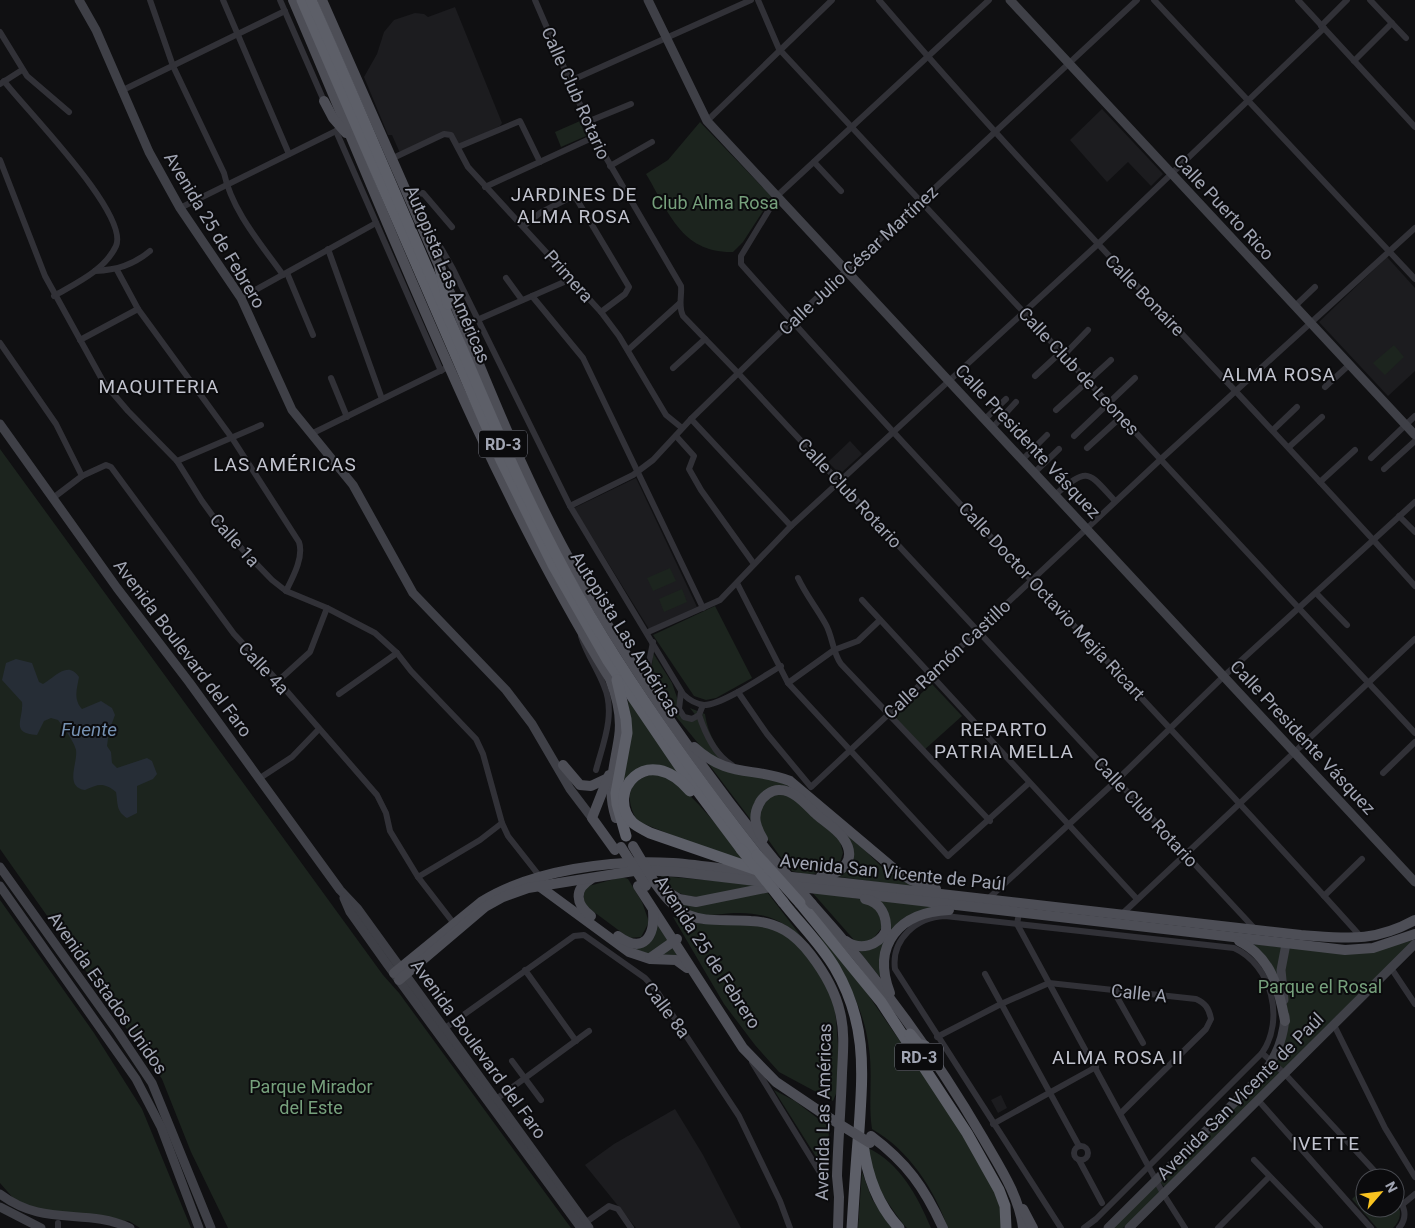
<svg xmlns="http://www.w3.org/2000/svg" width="1415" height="1228" font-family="Roboto,sans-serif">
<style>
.built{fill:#1c1c1f}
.green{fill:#1c241e}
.water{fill:#262d36}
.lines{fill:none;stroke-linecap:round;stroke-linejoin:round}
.street{stroke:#313137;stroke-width:6}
.secondary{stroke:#3f4047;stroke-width:9}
.primary{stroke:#4d4e56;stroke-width:10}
.highway{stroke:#5d5f68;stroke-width:11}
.primary-bridge{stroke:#4d4e56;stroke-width:10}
.highway-bridge{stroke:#5d5f68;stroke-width:11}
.labels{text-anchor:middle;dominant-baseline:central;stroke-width:4;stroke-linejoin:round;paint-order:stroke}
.shield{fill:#0b0b0d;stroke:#747781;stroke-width:1}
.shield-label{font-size:16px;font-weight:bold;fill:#a1a5b3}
.street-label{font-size:18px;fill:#a1a5b3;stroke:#0b0b0d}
.park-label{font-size:18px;fill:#76a07c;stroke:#0b0b0d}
.neighbourhood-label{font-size:19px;letter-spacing:1px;fill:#c2c4cf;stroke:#0b0b0d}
.water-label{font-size:19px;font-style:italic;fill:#7590b1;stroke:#0b0b0d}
</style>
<rect width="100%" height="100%" fill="#101012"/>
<!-- built -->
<g class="built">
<polygon points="455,7 502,123 500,126 459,145 452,132 400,153 392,135 388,135 364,77 377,54 384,32 394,20 415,13 424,14 428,17"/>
<polygon points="1102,109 1163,174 1151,186 1128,162 1107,182 1070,140"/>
<polygon points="1387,257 1415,288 1415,371 1388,396 1319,322"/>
<polygon points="850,441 862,454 840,474 828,462"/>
<polygon points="636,478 697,607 649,629 574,508"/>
<polygon points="1001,1095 1007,1108 998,1113 991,1100"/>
<polygon points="675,1109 703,1155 741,1228 636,1228 585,1165 614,1144"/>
</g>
<!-- green -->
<g class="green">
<polygon points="580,121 586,136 561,147 555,132"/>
<path d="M700 122 772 197 743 242 733 252C681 253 669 212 646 174L668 160Z"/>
<polygon points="1394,345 1404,357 1385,375 1373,363"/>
<polygon points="0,449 383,975 399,993 571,1228 228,1228 191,1152 162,1079 0,849"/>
<polygon points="670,568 676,581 653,591 647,578"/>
<polygon points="682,589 687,602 664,612 659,599"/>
<polygon points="715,606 752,678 716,698 706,700 694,696 653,635"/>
<path d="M653 653 672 683 682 712 690 717H697L690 708 705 714C708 736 718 749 732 765L707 754 678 719 651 679Z"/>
<polygon points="932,684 962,716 923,751 894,717"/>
<path d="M628 697 687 780C657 758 653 766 623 782L630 744Z"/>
<path d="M704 758C728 778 747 772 775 778 781 779 787 784 793 787 769 784 751 795 751 820Z"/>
<path d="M664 773C697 798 723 831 746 865L637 821C621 791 632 775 664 773Z"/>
<polygon points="775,793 792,795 839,838 843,853 840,862 833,870 808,875 792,871 779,855 762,831 758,812 764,800"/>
<polygon points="844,830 884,869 917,888 834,876 847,869"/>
<path d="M661 876 761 885C728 892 682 912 661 876Z"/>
<polygon points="622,877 628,879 642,902 649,922 641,937 629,938 586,906 583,901 585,887"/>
<polygon points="811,891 871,901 877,909 883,926 873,939 862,944 855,941"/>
<path d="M767 892 807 944C786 921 766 912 734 913 718 914 703 918 688 911 682 908 676 900 670 895L683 904Z"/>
<polygon points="0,900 94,1033 142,1109 191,1228 140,1228 129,1221 48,1214 14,1199 0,1183"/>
<path d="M875 900 946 908C891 911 892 927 882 975L879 976 858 950 886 936Z"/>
<path d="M806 916 860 983 959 1127 1000 1197 1001 1228H948C934 1189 909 1150 872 1129 868 1103 873 1076 869 1049 863 997 834 958 806 916Z"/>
<polygon points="673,917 703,924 744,923 773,928 794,939 825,981 835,1007 838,1045 838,1089 833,1101 779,1072 755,1045 724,1004"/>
<polygon points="657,923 677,955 656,956 633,949 654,938"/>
<polygon points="1414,940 1165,1188 1159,1181 1272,1066 1287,1008 1284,978 1287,947 1364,953"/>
<polygon points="1253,944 1282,947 1279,980"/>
<polygon points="774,1090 795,1101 829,1127 827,1174"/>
<path d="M868 1148C900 1163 918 1197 931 1228H907L903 1224C882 1194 873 1185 868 1148Z"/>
<polygon points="862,1172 872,1199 892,1228 858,1228"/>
<polygon points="1156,1182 1160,1193 1123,1228 1111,1228"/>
<path d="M1365 1187V1208H1395V1201C1403 1210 1401 1220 1393 1228H1377L1352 1199Z"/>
</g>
<!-- water -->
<path class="water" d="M16 659 32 663 39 682 43 684C55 677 68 660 79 677 77 689 73 699 82 709L101 701 112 708 115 715 109 731 107 746 111 752 112 763 117 768 147 758 152 761 157 774 153 779 137 786V813L127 818C116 811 118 804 116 792 104 782 98 784 85 790 64 787 78 763 76 750 75 743 62 725 58 720L51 718 44 721 37 735C9 733 24 719 22 702L2 680 6 663Z"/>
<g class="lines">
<!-- street -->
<g class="street">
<path d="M150 0 173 66 224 173C232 211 261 244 283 275"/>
<polyline points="223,0 289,154"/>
<polyline points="280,0 324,101"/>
<path d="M535 0 594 137 681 286C682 297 678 306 683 316L738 373 1255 929"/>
<polyline points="758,0 779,49 1415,733"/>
<path d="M879 0C1051 201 1238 389 1415 586"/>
<path d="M989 0 778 195 741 256V264C944 493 1159 711 1362 938"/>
<polyline points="1154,0 1415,279"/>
<polyline points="1298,0 1415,127"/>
<polyline points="1370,0 1406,38"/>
<polyline points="1321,26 1347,0"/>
<polyline points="0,32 27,76 69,112"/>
<polyline points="1354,61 1392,23"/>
<path d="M4 81C25 109 130 214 116 246 105 270 76 283 54 296"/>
<polyline points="570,81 751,0"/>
<polyline points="0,84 22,70"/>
<polyline points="121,91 285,11"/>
<polyline points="707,121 832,0"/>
<polyline points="587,122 631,104"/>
<polyline points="336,131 441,371"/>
<polyline points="458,147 520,121 540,162"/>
<polyline points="391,159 444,134 451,135 468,167 601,312 619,336 666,415 682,428"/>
<polyline points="0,160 45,276 104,383 128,411 177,461 202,501 220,526 272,580 286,591 327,608 375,633 397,653 411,671 476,739 483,754 502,823 508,836 541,878"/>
<polyline points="814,162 841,191"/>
<polyline points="610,166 652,142"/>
<polyline points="485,187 594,137"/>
<polyline points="408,197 423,193 452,227"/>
<polyline points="180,208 336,131"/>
<polyline points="524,226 540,213 571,197 576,198 629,287 625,294 601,312"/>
<path d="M427 233 441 248 453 269 570 506 683 694C688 699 696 704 704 705 722 705 764 676 781 666"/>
<polyline points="328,249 382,399"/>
<path d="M117 270 138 309 232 438 299 542C304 557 293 577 286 591"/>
<path d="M95 271C117 270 133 265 150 251"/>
<polyline points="287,273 313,335"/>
<polyline points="506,278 522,300"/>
<polyline points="532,296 583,358 703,608"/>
<polyline points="241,298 376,223"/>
<polyline points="1295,306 1315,287"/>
<polyline points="477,320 571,279"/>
<polyline points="80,340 138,309"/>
<polyline points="0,343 56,424 82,476"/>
<polyline points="628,350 680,303"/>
<polyline points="1064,355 1088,330"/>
<polyline points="673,368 705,339"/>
<polyline points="1035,376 1061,352"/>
<polyline points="331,378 347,417"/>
<polyline points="1325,387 1349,365"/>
<polyline points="1056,410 1111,360"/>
<polyline points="691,419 791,526"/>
<polyline points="985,419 1006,399"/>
<polyline points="993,427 1016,402"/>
<polyline points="1273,430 1297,407"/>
<polyline points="313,433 444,369"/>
<polyline points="676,436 694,456 689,469 701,490 754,564"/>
<polyline points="1074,436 1135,378"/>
<polyline points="1289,447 1322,417"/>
<polyline points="1087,448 1122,416"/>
<polyline points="1371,458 1415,416"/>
<polyline points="1023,459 1047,435"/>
<polyline points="177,461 261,425"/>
<polyline points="1384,469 1415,441"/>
<polyline points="1035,472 1059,449"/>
<polyline points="1320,482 1355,450"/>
<path d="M1056 494C1089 466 1088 472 1115 501"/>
<polyline points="53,498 82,476 106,465 111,467 234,634 278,681 377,795 386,813 390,831 418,877 455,925"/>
<polyline points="570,506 633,475 653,460 691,419 792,321 1137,0"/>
<polyline points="1399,516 1415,532"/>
<path d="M798 578C806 595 816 607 825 623 833 636 832 652 841 664L990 821"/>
<polyline points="737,583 788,683 948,856 1029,783"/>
<polyline points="1316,593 1347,625"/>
<polyline points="862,600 1137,899"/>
<polyline points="648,632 720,600 791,526 1097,245 1324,28"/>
<path d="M581 636C587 655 597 668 604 686 616 713 603 744 596 770"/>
<polyline points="278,681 310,652 327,608"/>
<polyline points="645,682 653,642"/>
<polyline points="788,683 834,650 858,641 880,620"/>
<polyline points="681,692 679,709 684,717 692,719 699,715 703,705"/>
<polyline points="738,692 767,734 811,787 1161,459 1415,228"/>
<polyline points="339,694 397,653"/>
<path d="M699 715C705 733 715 755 732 765"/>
<polyline points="1383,773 1415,742"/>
<polyline points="260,778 292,757 319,729"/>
<polyline points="418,877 480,840 502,823"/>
<polyline points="1324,896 1362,859"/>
<polyline points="989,898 1117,780 1224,676 1415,502"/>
<polyline points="1019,913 1017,924 1164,1195 1185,1228"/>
<polyline points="1122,914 1415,639"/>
<polyline points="1391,968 1415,1004"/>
<polyline points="525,970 576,1041"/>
<polyline points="985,974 1079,1146"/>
<polyline points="1113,990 1143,1043"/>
<polyline points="1334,1025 1385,1128 1415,1177"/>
<polyline points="441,1031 574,936 584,935 645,978 656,990 739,1116 780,1201 790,1228"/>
<path d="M937 1037 1001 1004 1049 983 1196 999C1205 1003 1209 1008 1211 1019L1206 1029 1121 1113"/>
<polyline points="1262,1053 1285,1074 1381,1178"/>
<polyline points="512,1061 541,1100"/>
<polyline points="752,1062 819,1171"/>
<polyline points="495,1100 589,1031"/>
<polyline points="1258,1100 1371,1228"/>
<polyline points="993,1124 1096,1067"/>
<circle cx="1081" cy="1153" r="7"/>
<polyline points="1079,1160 1102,1203"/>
<polyline points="1254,1160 1320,1228"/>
<path d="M1395 1194C1404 1205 1409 1216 1399 1228"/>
<polyline points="1403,1204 1415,1194"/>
<polyline points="58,1223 58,1228"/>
<polyline points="585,1223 609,1206 618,1209 631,1228"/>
<path d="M1061 1228 895 969C891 939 917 917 945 916L1234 948C1272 965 1285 1020 1262 1053L1096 1219 1084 1228"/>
<polyline points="1218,1228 1269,1177"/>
</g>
<!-- secondary -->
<g class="secondary">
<polyline points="79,0 96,30 149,152 180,208 241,298 292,410 353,485 413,593 506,690 532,724 570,789 592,818"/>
<polyline points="648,0 707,121 1415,882"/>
<polyline points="1010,0 1415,435"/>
<polyline points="0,424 117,588 189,682 340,890 357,908 589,1228"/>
<polyline points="0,867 118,1032 152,1083 211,1228"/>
<polyline points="0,886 136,1079 161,1127 199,1228"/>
<polyline points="344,898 350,912 387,964 581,1228"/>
<polyline points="1284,1000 1281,970 1286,944"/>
<path d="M0 1194C45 1228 84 1207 130 1228"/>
<polyline points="0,1207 41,1228"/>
<path d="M1108 1228 1263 1074C1276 1057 1284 1038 1285 1016"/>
<polyline points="1129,1228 1415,944"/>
</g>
<!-- primary -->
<g class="primary">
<path d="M293 0C392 229 479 466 610 679 617 697 622 718 619 737 615 765 606 789 616 818"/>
<polyline points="322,0 443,275"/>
<polyline points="324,101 333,118 346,133"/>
<path d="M448 288C487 384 526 483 577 573 635 675 703 771 776 862"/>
<path d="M694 747C729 779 752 766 790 781L898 872 911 880 936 889"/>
<polyline points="563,765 580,785 591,786 608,778"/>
<polyline points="609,775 592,818 615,850"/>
<path d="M763 839C756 827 752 817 759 804 762 797 772 789 780 790 795 790 807 806 817 815 825 822 837 829 843 838 858 859 843 874 821 876"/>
<path d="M783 876 1301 935C1346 938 1373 943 1415 920"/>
<path d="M655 883C686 928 702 918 751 921 778 922 795 934 811 955 824 972 835 990 840 1012 845 1032 843 1052 842 1073 841 1107 838 1141 837 1176L839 1197 838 1228"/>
<polyline points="539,886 629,952 650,959 676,960 687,968"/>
<polyline points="638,886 743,1048 776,1082 831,1119"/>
<polyline points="792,886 1345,950 1373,948 1415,934"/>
<polyline points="660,887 679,899 696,902 775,886"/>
<path d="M812 904C877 976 934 1054 983 1138 999 1166 1019 1195 1023 1228"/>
<path d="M591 916C575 904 574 889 591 879"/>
<path d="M618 936C644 955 655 936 653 911"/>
<path d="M846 941C860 951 878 946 886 931 887 916 881 902 865 899"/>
<path d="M1239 941C1271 957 1279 988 1285 1021"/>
<polyline points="650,958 677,939"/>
<path d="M394 973 481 902C532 870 614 859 673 863 701 865 729 870 756 873"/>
<polyline points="399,980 485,907 503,897 528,888 640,870 679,872 773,883"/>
<path d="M890 993C871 944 900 912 949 910"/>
<path d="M871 1136C907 1163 924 1187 943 1228"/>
<polyline points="1023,1209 1033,1228"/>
</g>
<!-- highway -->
<g class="highway">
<polyline points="302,0 501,460 553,565 608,661 684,773 741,849"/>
<path d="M311 0C362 114 410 229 460 344 496 429 532 514 578 595 630 686 692 772 757 855"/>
<polyline points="440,268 448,304"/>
<polyline points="617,680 626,719 627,733 616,793 617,804 626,836"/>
<path d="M690 791C647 740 604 793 633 823 638 827 644 830 650 833L763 872"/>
<path d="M783 902C800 924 821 944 835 968 867 1023 863 1069 859 1130 856 1162 854 1195 852 1228"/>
<polyline points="800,903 881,1002 967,1133 999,1190 1005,1206 1006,1228"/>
<polyline points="910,1034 918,1044 925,1046"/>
<path d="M863 1144C867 1176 877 1204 899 1228"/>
</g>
<!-- primary-bridge -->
<g class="primary-bridge">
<polyline points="633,846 655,883"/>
<polyline points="621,847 646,886"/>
<polyline points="776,862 812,904"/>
<polyline points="831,1119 870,1143"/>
</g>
<!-- highway-bridge -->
<g class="highway-bridge">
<polyline points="741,849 783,902"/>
<polyline points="757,855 800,903"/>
</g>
</g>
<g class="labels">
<!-- shield labels -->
<g class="shield">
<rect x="479" y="430.5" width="48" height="27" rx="4"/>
<rect x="895" y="1043.5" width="48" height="27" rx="4"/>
</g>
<g class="shield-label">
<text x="503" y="444">RD-3</text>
<text x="919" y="1057">RD-3</text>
</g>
<!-- street labels -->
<g class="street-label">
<text transform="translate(576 93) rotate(66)">Calle Club Rotario</text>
<text transform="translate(1224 207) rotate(47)">Calle Puerto Rico</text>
<text transform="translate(215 230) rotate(59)">Avenida 25 de Febrero</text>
<text transform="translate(858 260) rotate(-43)">Calle Julio César Martínez</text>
<text transform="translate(448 274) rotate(67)">Autopista Las Américas</text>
<text transform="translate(569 276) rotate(48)">Primera</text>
<text transform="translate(1145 295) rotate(46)">Calle Bonaire</text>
<text transform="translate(1079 371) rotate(47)">Calle Club de Leones</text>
<text transform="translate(1028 441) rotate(47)">Calle Presidente Vásquez</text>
<text transform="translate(850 493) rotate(47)">Calle Club Rotario</text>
<text transform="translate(235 540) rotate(48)">Calle 1a</text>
<text transform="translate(1052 601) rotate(47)">Calle Doctor Octavio Mejía Ricart</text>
<text transform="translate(626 634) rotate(58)">Autopista Las Américas</text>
<text transform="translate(183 648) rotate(53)">Avenida Boulevard del Faro</text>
<text transform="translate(947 659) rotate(-43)">Calle Ramón Castillo</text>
<text transform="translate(264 668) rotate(47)">Calle 4a</text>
<text transform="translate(1303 737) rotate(47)">Calle Presidente Vásquez</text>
<text transform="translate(1146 812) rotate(47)">Calle Club Rotario</text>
<text transform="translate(893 872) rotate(6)">Avenida San Vicente de Paúl</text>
<text transform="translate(708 952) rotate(57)">Avenida 25 de Febrero</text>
<text transform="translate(108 993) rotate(55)">Avenida Estados Unidos</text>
<text transform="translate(1139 993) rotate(6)">Calle A</text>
<text transform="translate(667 1010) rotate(53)">Calle 8a</text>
<text transform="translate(479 1049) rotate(54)">Avenida Boulevard del Faro</text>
<text transform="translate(1240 1096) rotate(-45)">Avenida San Vicente de Paúl</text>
<text transform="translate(823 1112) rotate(-89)">Avenida Las Américas</text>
</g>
<!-- park labels -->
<g class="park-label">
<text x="715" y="202">Club Alma Rosa</text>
<text x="1320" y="986">Parque el Rosal</text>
<text x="311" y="1086">Parque Mirador<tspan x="311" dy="21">del Este</tspan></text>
</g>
<!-- neighbourhood labels -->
<g class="neighbourhood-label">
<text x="574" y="194">JARDINES DE<tspan x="574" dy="22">ALMA ROSA</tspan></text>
<text x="1279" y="374">ALMA ROSA</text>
<text x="159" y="386">MAQUITERIA</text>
<text x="285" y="464">LAS AMÉRICAS</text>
<text x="1004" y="729">REPARTO<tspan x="1004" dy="22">PATRIA MELLA</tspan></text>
<text x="1118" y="1057">ALMA ROSA II</text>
<text x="1326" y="1143">IVETTE</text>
</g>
<!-- water labels -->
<g class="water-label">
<text x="89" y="729">Fuente</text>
</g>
</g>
<!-- north arrow -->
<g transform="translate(1380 1193) rotate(62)"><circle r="24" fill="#0b0b0d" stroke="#47494f"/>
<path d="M0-4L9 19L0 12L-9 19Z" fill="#fac420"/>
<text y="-8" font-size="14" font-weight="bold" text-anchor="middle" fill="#a1a5b3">N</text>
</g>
</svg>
